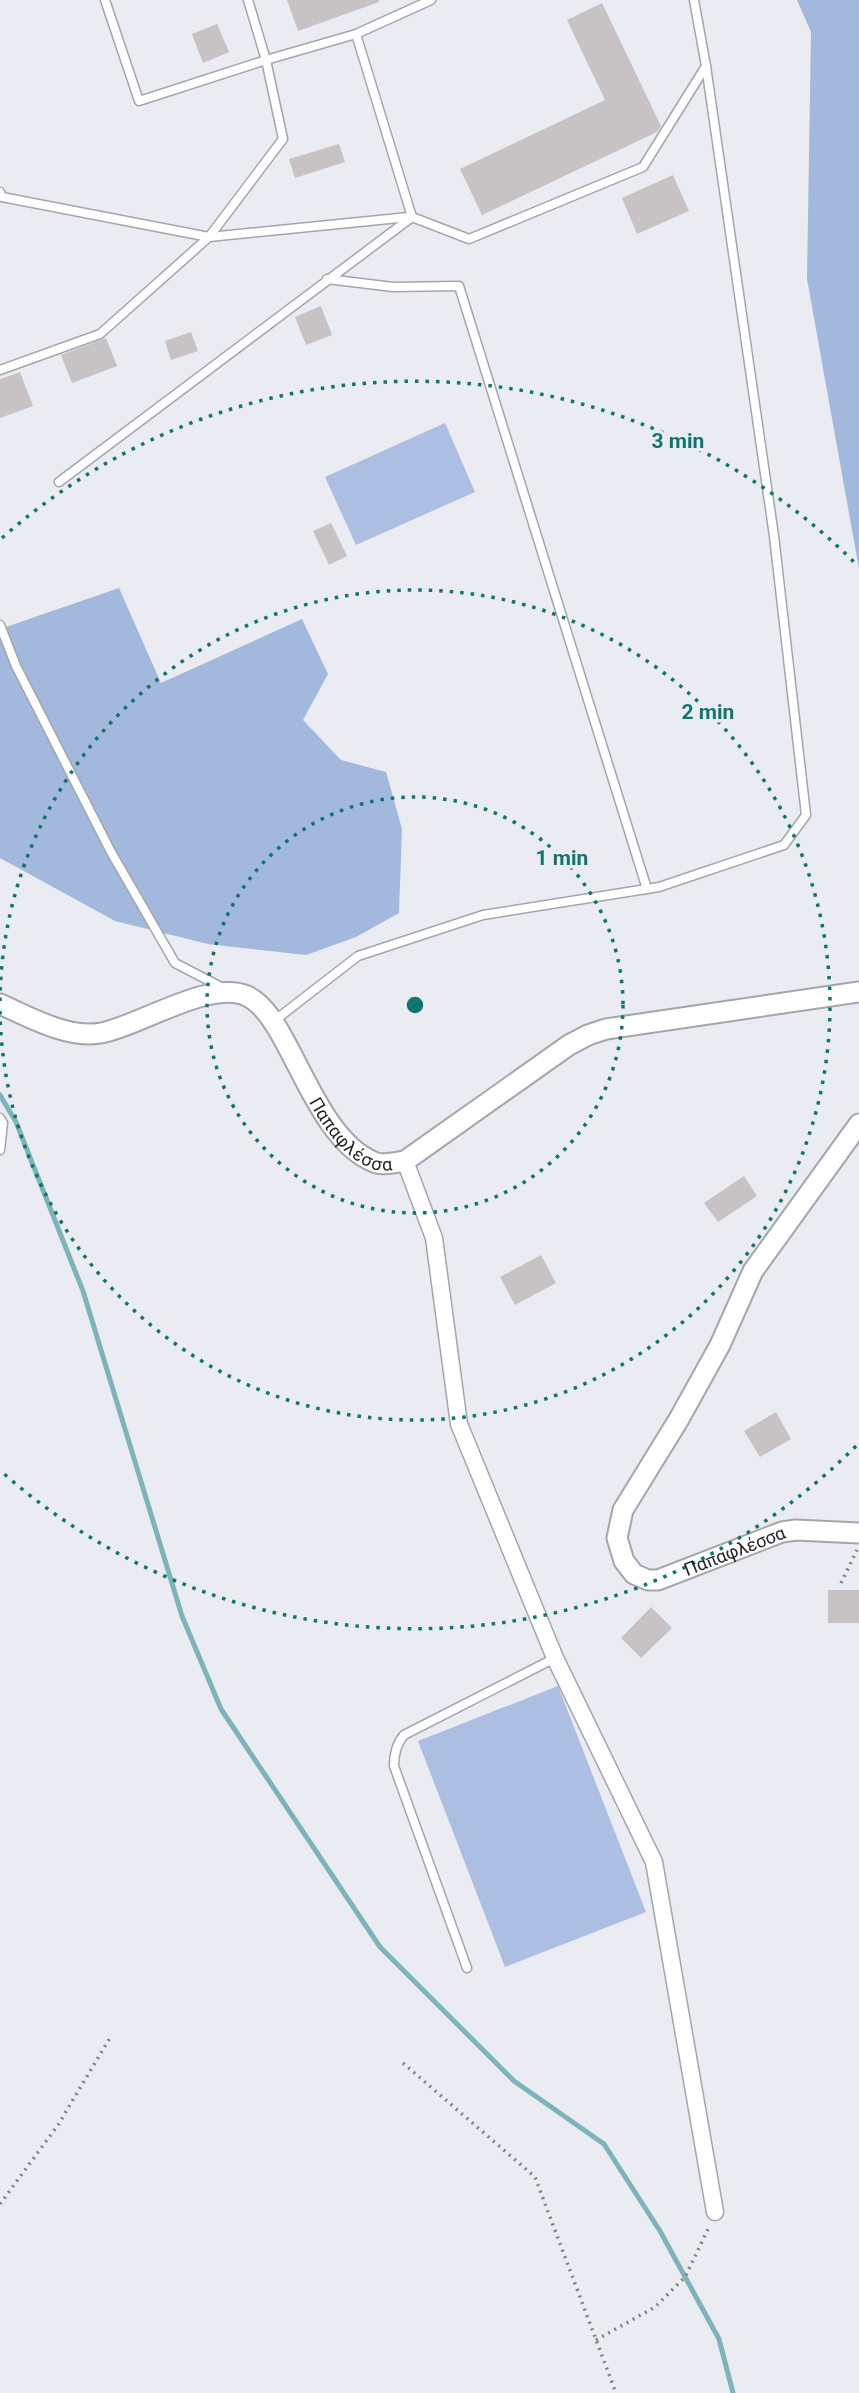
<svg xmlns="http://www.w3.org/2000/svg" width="859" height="2393" font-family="Roboto,sans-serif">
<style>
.green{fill:#acbfe2}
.forest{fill:#a3b8dd}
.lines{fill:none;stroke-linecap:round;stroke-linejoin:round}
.stream{stroke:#7db4bc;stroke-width:5}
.building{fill:#c7c2c4}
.service-casing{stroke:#a3a6aa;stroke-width:11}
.minor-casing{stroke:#a3a6aa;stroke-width:19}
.tertiary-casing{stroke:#a3a6aa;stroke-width:23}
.path{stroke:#828286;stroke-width:3.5;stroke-dasharray:2 5;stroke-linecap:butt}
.service{stroke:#fff;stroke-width:8}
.minor{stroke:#fff;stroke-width:16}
.tertiary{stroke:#fff;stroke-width:19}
.ring{fill:none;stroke:#0f766e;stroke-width:3.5;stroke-dasharray:3.5 7}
.labels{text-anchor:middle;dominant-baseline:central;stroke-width:7;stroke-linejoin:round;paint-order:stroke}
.street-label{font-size:18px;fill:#252527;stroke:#eaecf1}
.centre{fill:#0f766e;stroke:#eaecf1;stroke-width:3.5}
.ring-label{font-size:21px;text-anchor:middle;font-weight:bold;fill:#0f766e;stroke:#eaecf1;stroke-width:7;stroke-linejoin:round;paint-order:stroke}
</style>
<rect width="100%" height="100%" fill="#eaecf1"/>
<!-- green -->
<g class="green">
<polygon points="445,423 475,492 356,545 325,477"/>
<polygon points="558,1686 646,1912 505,1967 418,1741"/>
</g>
<!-- forest -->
<g class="forest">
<polygon points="797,0 859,0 859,569 807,279 811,32"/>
<polygon points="119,588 161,683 302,619 328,674 303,720 341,760 386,772 402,829 399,913 356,937 306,955 208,944 115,921 0,858 0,629"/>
</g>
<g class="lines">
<!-- stream -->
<polyline class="stream" points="0,1095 16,1122 83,1291 182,1616 221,1709 380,1947 514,2081 604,2144 660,2231 719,2339 733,2393"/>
</g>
<!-- building -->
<g class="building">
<polygon points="287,0 379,0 379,2 298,31"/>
<polygon points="602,3 661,126 657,132 482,215 460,169 605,100 567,20"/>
<polygon points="217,24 229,52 203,63 192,34"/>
<polygon points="339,144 345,162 295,178 289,159"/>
<polygon points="673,175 689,211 637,234 622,198"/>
<polygon points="321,306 332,335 306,345 295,317"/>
<polygon points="191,332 198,351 171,360 165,341"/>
<polygon points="106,338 117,366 72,383 61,355"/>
<polygon points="20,372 33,406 0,418 0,379"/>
<polygon points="331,523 347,556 329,565 313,531"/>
<polygon points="744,1176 757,1196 718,1222 704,1203"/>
<polygon points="541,1255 556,1283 515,1305 500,1277"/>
<polygon points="776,1412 791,1439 760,1457 744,1431"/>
<rect x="828" y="1590" width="31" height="33"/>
<polygon points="651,1607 672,1628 641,1658 621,1638"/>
</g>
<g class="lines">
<defs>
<g id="service">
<polyline points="248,0 266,60 356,34 431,0"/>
<polyline points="356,34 412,217 469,239 643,167 706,66"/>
<polyline points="0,192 2,197 209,237 409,217"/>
<polyline points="327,279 393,287 459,286 647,889"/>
<polyline points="0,370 100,334 209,237 283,139 266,60 139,101 105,0"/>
<polyline points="59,482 412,217"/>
<polyline points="0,625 16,666 111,852 175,963 223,988"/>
<polyline points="274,1021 358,956 483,915 659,887 784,845 806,815 774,536 706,66 694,0"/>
<polyline points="0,1118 3,1123 0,1150"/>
<path d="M467 1968 394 1766C394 1754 396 1744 404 1735L555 1658"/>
</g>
<polyline id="minor" points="405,1161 434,1238 459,1424 555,1658 654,1862 715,2212"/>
<g id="tertiary">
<path id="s1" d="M0 1004C29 1017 68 1039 101 1033 139 1026 210 979 247 996 264 1004 276 1025 284 1040 306 1079 331 1145 374 1162 382 1166 396 1162 405 1161L569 1045 588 1035 606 1029 859 992"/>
<path id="s2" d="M859 1124 753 1271 720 1345 679 1419 623 1510 617 1538 624 1561 634 1574 648 1580H658L782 1532 796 1530 859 1533"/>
</g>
</defs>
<!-- service casing -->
<use href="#service" class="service-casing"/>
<!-- minor casing -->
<use href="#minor" class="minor-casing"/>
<!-- tertiary casing -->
<use href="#tertiary" class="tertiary-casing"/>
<!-- path -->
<g class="path">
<polyline points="841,1583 857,1550"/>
<polyline points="403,2063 535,2177 616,2393"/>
<polyline points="0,2204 58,2125 111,2036"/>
<polyline points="596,2340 655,2307 685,2277 709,2227"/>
</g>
<!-- service -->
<use href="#service" class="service"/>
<!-- minor -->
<use href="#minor" class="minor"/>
<!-- tertiary -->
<use href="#tertiary" class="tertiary"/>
</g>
<!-- distance rings -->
<g class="ring">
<circle cx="415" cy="1005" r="208"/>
<path d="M0 1001A415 415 0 1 1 0 1009"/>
<path d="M856 1446A623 623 0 0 1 2 1472M2 538A623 623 0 0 1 856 564"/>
</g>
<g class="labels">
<!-- street labels -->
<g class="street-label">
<text stroke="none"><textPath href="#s1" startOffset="438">Παπαφλέσσα</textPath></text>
<text stroke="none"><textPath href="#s2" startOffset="630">Παπαφλέσσα</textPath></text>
</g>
</g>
<circle cx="415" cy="1005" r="10" class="centre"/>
<g class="ring-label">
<text x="678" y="448">3 min</text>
<text x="708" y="719">2 min</text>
<text x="562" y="865">1 min</text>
</g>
</svg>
